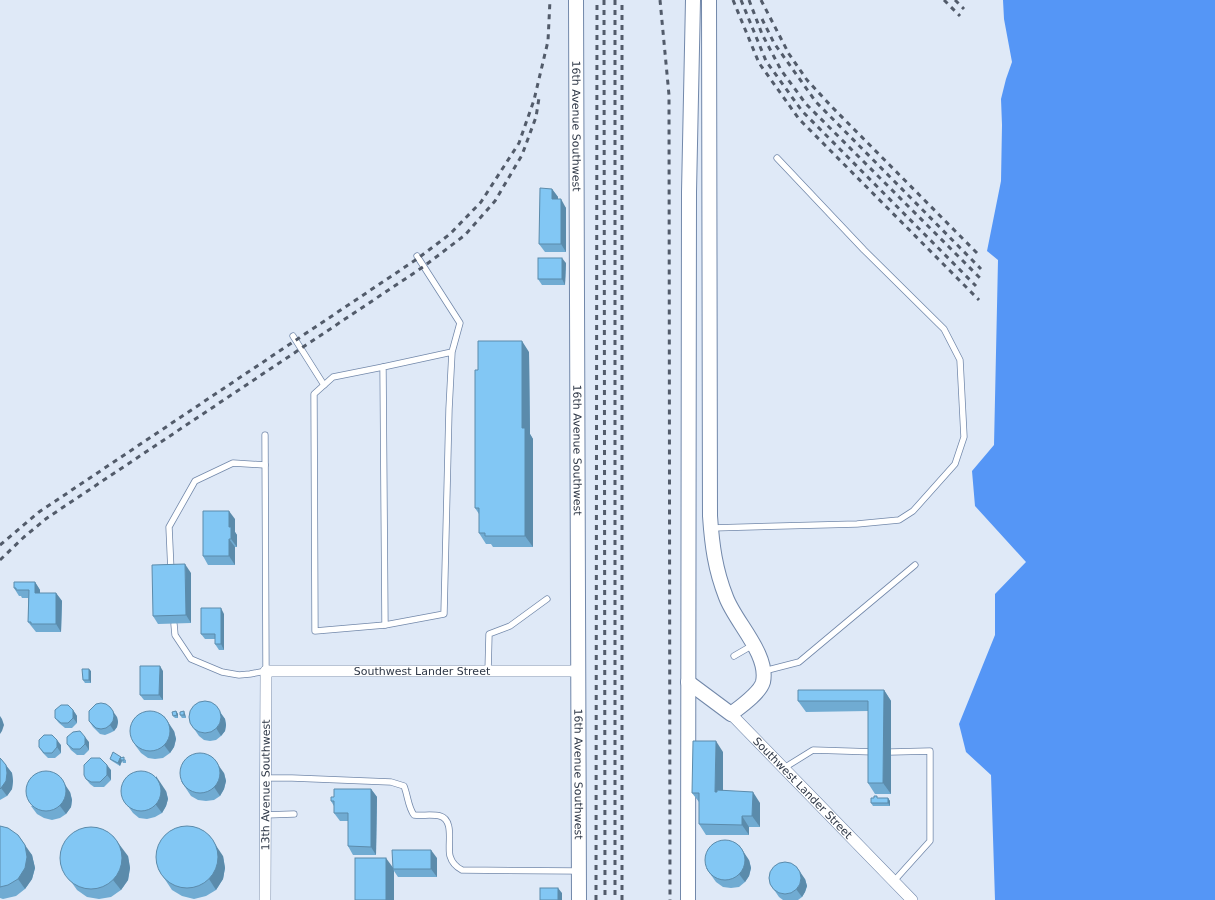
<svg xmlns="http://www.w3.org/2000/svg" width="1215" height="900" font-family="'DejaVu Sans',sans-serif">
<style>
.water{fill:#5596f6}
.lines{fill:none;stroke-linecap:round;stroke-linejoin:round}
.service-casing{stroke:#7288aa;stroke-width:7}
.minor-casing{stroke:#7288aa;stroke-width:12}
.tertiary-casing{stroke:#7288aa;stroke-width:16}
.service{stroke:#fff;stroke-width:5.5}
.minor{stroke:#fff;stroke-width:11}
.tertiary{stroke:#fff;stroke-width:14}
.rail{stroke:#525b6a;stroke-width:3;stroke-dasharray:5 5;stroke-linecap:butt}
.wall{fill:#70abd2}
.shaded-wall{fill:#5b8bab}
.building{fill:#82c7f4;stroke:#5b8bab}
.labels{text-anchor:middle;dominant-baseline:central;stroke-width:3;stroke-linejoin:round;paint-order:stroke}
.street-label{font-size:11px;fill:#2f3847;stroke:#fff}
</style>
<rect width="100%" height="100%" fill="#dfe9f7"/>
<!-- water -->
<polygon class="water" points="1003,0 1215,0 1215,900 995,900 991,775 966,752 959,724 995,635 995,594 1026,562 975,506 972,471 994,445 998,260 987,251 1001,181 1002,125 1001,99 1006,79 1012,62 1004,19"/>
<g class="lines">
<defs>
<g id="service">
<polyline points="417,256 460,323 452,352 449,409 444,614 385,625 383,367 452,352"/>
<polyline points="293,336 324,385"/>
<polyline points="383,367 333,377 314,394 315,631 385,625"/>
<polyline points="711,528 857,524 899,520 913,511 955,464 964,437 960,360 944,329 864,250 777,158"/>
<polyline points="171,571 169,527 195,481 233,463 265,465"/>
<polyline points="174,624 175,635 191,659 222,672 239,675 250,674 266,671 265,435"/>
<polyline points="734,656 753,645"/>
<polyline points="764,671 799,662 915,565"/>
<polyline points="488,672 489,634 510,626 547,599"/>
<polyline points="891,752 930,751 930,841 894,881"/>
<polyline points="784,768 813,750 875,752"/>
<path d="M265 778H292L391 782 404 786C408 796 408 807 414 815 422 816 432 814 440 816 455 820 447 846 450 856 452 863 456 867 462 870L579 871"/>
<polyline points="265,815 294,814"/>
</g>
<g id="minor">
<path id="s1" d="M731 714 912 900"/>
<path id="s2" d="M265 900 266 671H578"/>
</g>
<g id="tertiary">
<path id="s3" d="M576 0 579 900"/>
<path d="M688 682 731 714C740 707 760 693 763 682 769 654 735 622 726 597 715 569 712 545 710 516L709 0"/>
<polyline points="688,900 689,192 693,0"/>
</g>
</defs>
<!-- service casing -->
<use href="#service" class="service-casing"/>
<!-- minor casing -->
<use href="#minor" class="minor-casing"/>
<!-- tertiary casing -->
<use href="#tertiary" class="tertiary-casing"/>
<!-- service -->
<use href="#service" class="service"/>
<!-- minor -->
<use href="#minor" class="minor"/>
<!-- tertiary -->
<use href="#tertiary" class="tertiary"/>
<!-- rail -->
<g class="rail">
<polyline points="604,0 605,900"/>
<polyline points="615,0 615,900"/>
<polyline points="660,0 669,95 670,900"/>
<polyline points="733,0 759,63 799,119 979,300"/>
<polyline points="741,0 766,61 802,111 976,286"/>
<polyline points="749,0 762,34 781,70 806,104 982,280"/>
<polyline points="761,0 789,54 807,80 832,107 978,254"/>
<polyline points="944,0 960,16"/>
<polyline points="955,0 964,9"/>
<polyline points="762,19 774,43 816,102 981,269"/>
<polyline points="0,545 39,512 417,259 450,234 481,202 519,143 534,100 548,41 550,0"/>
<polyline points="0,560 24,537 47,518 423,267 465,235 495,201 522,155 536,117 539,98"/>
<polyline points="596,900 597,0"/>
<polyline points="622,900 622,0"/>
</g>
</g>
<!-- wall -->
<g class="wall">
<polygon points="552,189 558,197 558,199 566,208 566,252 545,252 539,244"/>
<polygon points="566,263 565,285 542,285 538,279"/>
<polygon points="529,352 530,434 533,439 533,547 493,547 491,544 486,544 479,533 479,514 475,508 478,370"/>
<polygon points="235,519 235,532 237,535 237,547 235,547 235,565 208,565 203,556"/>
<polygon points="191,573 191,623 158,624 153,616"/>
<polygon points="35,582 40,590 40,593 56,593 62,601 61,632 36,632 28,622 28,598 22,598 21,596 19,596 14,588"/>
<polygon points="224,614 224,650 219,650 215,644 215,639 205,639 201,634"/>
<polygon points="91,671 91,683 85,683 83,680"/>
<polygon points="163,671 163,700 144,700 140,695"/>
<polygon points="884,690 891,701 891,794 875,794 868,783 868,711 806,712 798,701"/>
<polygon points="216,706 225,719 226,725 225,731 221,736 216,740 210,741 204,740 199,736 190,723"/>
<polygon points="73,710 77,716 77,723 72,728 65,728 59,723 55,718"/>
<polygon points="176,711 178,714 178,718 175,718 173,716"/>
<polygon points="185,714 186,718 182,718 180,715"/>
<polygon points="117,717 118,722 117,727 114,731 110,733 105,735 100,734 93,727 89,721"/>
<polygon points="174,731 176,739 174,747 170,753 163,758 155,759 148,758 141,753 135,745"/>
<polygon points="89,742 89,750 84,755 77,755 71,750 67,744"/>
<polygon points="61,745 61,753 55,758 48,758 43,753 39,747"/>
<polygon points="723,752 723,790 760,803 760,827 749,827 749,835 706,835 699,824 699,802 692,793"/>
<polygon points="0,758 12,773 13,781 12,789 7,796 0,800"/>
<polygon points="122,758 126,760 126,763 123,763 122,761 120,766 112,761 110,759"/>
<polygon points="111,770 111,780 104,787 94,787 90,784 86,779"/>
<polygon points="224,773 226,781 224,789 220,796 214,800 206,801 198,800 191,796 181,781"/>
<polygon points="371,789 377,797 376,855 353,855 348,846 348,821 340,821 334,813 334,806 331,801 334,797"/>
<polygon points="166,791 168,799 166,806 162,813 155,817 147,819 139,818 133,813 122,798"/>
<polygon points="70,792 72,800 71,807 66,814 60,818 52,820 44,818 37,814 31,806"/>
<polygon points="888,798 890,801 890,806 873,806 871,803"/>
<polygon points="0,826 32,855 35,868 32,879 25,889 16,896 3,899 0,898"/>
<polygon points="128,856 130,868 128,880 121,890 111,897 99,899 87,897 77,890 63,870"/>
<polygon points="223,856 225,868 223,879 216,890 206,896 194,899 182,896 172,890 158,869"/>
<polygon points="437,858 437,877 398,877 394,871 394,900 355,900 393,867"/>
<polygon points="749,860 751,868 749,876 745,882 739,887 731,888 723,887 716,882 706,868"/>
<polygon points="805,879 807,886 805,892 802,897 798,900 783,900 779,897 770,884"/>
</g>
<!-- shaded-wall -->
<g class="shaded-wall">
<polygon points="552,189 558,197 558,208 552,199"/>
<polygon points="561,199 566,208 566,252 561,244"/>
<polygon points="562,258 566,263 565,285 562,279"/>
<polygon points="522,341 529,352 530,434 533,439 533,547 525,536 522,428"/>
<polygon points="229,511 235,519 235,532 237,535 237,547 231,539 229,527"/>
<polygon points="229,539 235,547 235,565 229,556"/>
<polygon points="185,564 191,573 191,623 186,615"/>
<polygon points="35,582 40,590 40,601 35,593"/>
<polygon points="56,593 62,601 61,632 56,624"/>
<polygon points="221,608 224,614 224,650 221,644"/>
<polygon points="160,666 163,671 163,700 159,695"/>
<polygon points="89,669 91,671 91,683 89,680"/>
<polygon points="884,690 891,701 891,794 883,783"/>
<polygon points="110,707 117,717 118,722 117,727 114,731 110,725"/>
<polygon points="73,710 77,716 77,723 73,718"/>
<polygon points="176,711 178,714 178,718 177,715"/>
<polygon points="184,711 185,714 186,718 184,715"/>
<polygon points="219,711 225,719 226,725 225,731 221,736 216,728"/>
<polygon points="0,716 2,719 4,725 2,731 0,734"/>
<polygon points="164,716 174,731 176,739 174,747 170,753 164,745"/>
<polygon points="85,737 89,742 89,750 85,744"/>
<polygon points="57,740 61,745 61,753 57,747"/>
<polygon points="716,741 723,752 723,803 715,792"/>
<polygon points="120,758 122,761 120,766 118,763"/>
<polygon points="1,759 12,773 13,781 12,789 7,796 1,788"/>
<polygon points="214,759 224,773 226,781 224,789 220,796 214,787"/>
<polygon points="107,765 111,770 111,780 107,775"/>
<polygon points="156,776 166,791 168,799 166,806 162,813 156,805"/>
<polygon points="60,777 70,792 72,800 71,807 66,814 60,806"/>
<polygon points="371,789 377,797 376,855 371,847"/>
<polygon points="753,792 760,803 760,827 752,816"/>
<polygon points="888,798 890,801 890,806 888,803"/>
<polygon points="742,816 749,827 749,835 742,825"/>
<polygon points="18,835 32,855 35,868 32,879 25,889 18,879"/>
<polygon points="209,835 223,856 225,868 223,879 216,890 209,879"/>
<polygon points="113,836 128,856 130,868 128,880 121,890 113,880"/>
<polygon points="739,845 749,860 751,868 749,876 745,882 739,874"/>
<polygon points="431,850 437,858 437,877 431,869"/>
<polygon points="386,858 394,869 393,869 394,871 394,900 386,900"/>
<polygon points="796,866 805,879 807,886 805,892 802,897 796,889"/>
<polygon points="558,888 562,893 562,900 558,900"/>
</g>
<!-- building -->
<g class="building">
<polygon points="540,188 552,189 552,199 561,199 561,244 539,244"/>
<rect x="538" y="258" width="24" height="21"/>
<polygon points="478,341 522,341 522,428 525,428 525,536 485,536 485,533 479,533 479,508 475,508 475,370 478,370"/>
<polygon points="203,511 229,511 229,527 231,527 231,539 229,539 229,556 203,556"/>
<polygon points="185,564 186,615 153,616 152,565"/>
<polygon points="14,582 35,582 35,593 56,593 56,624 31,624 31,622 28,622 29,590 16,590 16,588 14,588"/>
<polygon points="201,608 221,608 221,644 215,644 215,634 201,634"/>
<polygon points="140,666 160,666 159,695 140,695"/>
<polygon points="82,669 89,669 89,680 83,680"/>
<polygon points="798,690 884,690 883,783 868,783 868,701 798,701"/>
<circle cx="205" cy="717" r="16"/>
<polygon points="101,703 106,704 110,707 113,711 114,716 113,721 110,725 106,728 101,729 96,728 89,721 89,711 96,704"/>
<polygon points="61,705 68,705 73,710 73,718 68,723 61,723 55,718 55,710"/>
<circle cx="150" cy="731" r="20"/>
<polygon points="176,711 177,715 173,716 172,712"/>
<polygon points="184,711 184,715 180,715 180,712"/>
<polygon points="80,731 85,737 85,744 80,749 73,749 67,744 67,737 73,732"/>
<polygon points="44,735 52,735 57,740 57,747 52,753 44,753 39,747 39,740"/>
<polygon points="693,741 716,741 715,792 717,792 717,790 753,792 752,816 742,816 742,825 699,824 699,793 692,793"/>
<polygon points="113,752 121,757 120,758 124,757 124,760 121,760 120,758 118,763 110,759"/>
<circle cx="200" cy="773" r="20"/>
<polygon points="0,758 1,759 6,765 7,773 6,781 1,788 0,789"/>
<polygon points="91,758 100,758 107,765 107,775 100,782 91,782 86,779 84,775 84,765"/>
<circle cx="141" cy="791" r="20"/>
<circle cx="46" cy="791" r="20"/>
<polygon points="334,789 371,789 371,847 348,846 348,813 334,813 334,801 331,801 331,797 334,797"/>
<polygon points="874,796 877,796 877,798 888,798 888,803 871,803 871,798 874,798"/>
<polygon points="0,826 8,828 18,835 25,845 27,857 25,868 18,879 8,885 0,887"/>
<circle cx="187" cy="857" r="31"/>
<circle cx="91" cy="858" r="31"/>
<circle cx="725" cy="860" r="20"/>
<polygon points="392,850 431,850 431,869 393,869"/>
<rect x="355" y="858" width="31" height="42"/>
<circle cx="785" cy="878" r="16"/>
<rect x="540" y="888" width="18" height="12"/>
</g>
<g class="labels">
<!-- street labels -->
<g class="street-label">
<text stroke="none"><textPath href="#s3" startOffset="126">16th Avenue Southwest</textPath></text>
<text stroke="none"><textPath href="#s3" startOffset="450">16th Avenue Southwest</textPath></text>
<text stroke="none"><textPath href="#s2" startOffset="385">Southwest Lander Street</textPath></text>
<text stroke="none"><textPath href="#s3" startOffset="774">16th Avenue Southwest</textPath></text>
<text stroke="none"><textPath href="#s2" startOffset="115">13th Avenue Southwest</textPath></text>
<text stroke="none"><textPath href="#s1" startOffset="103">Southwest Lander Street</textPath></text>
</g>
</g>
</svg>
